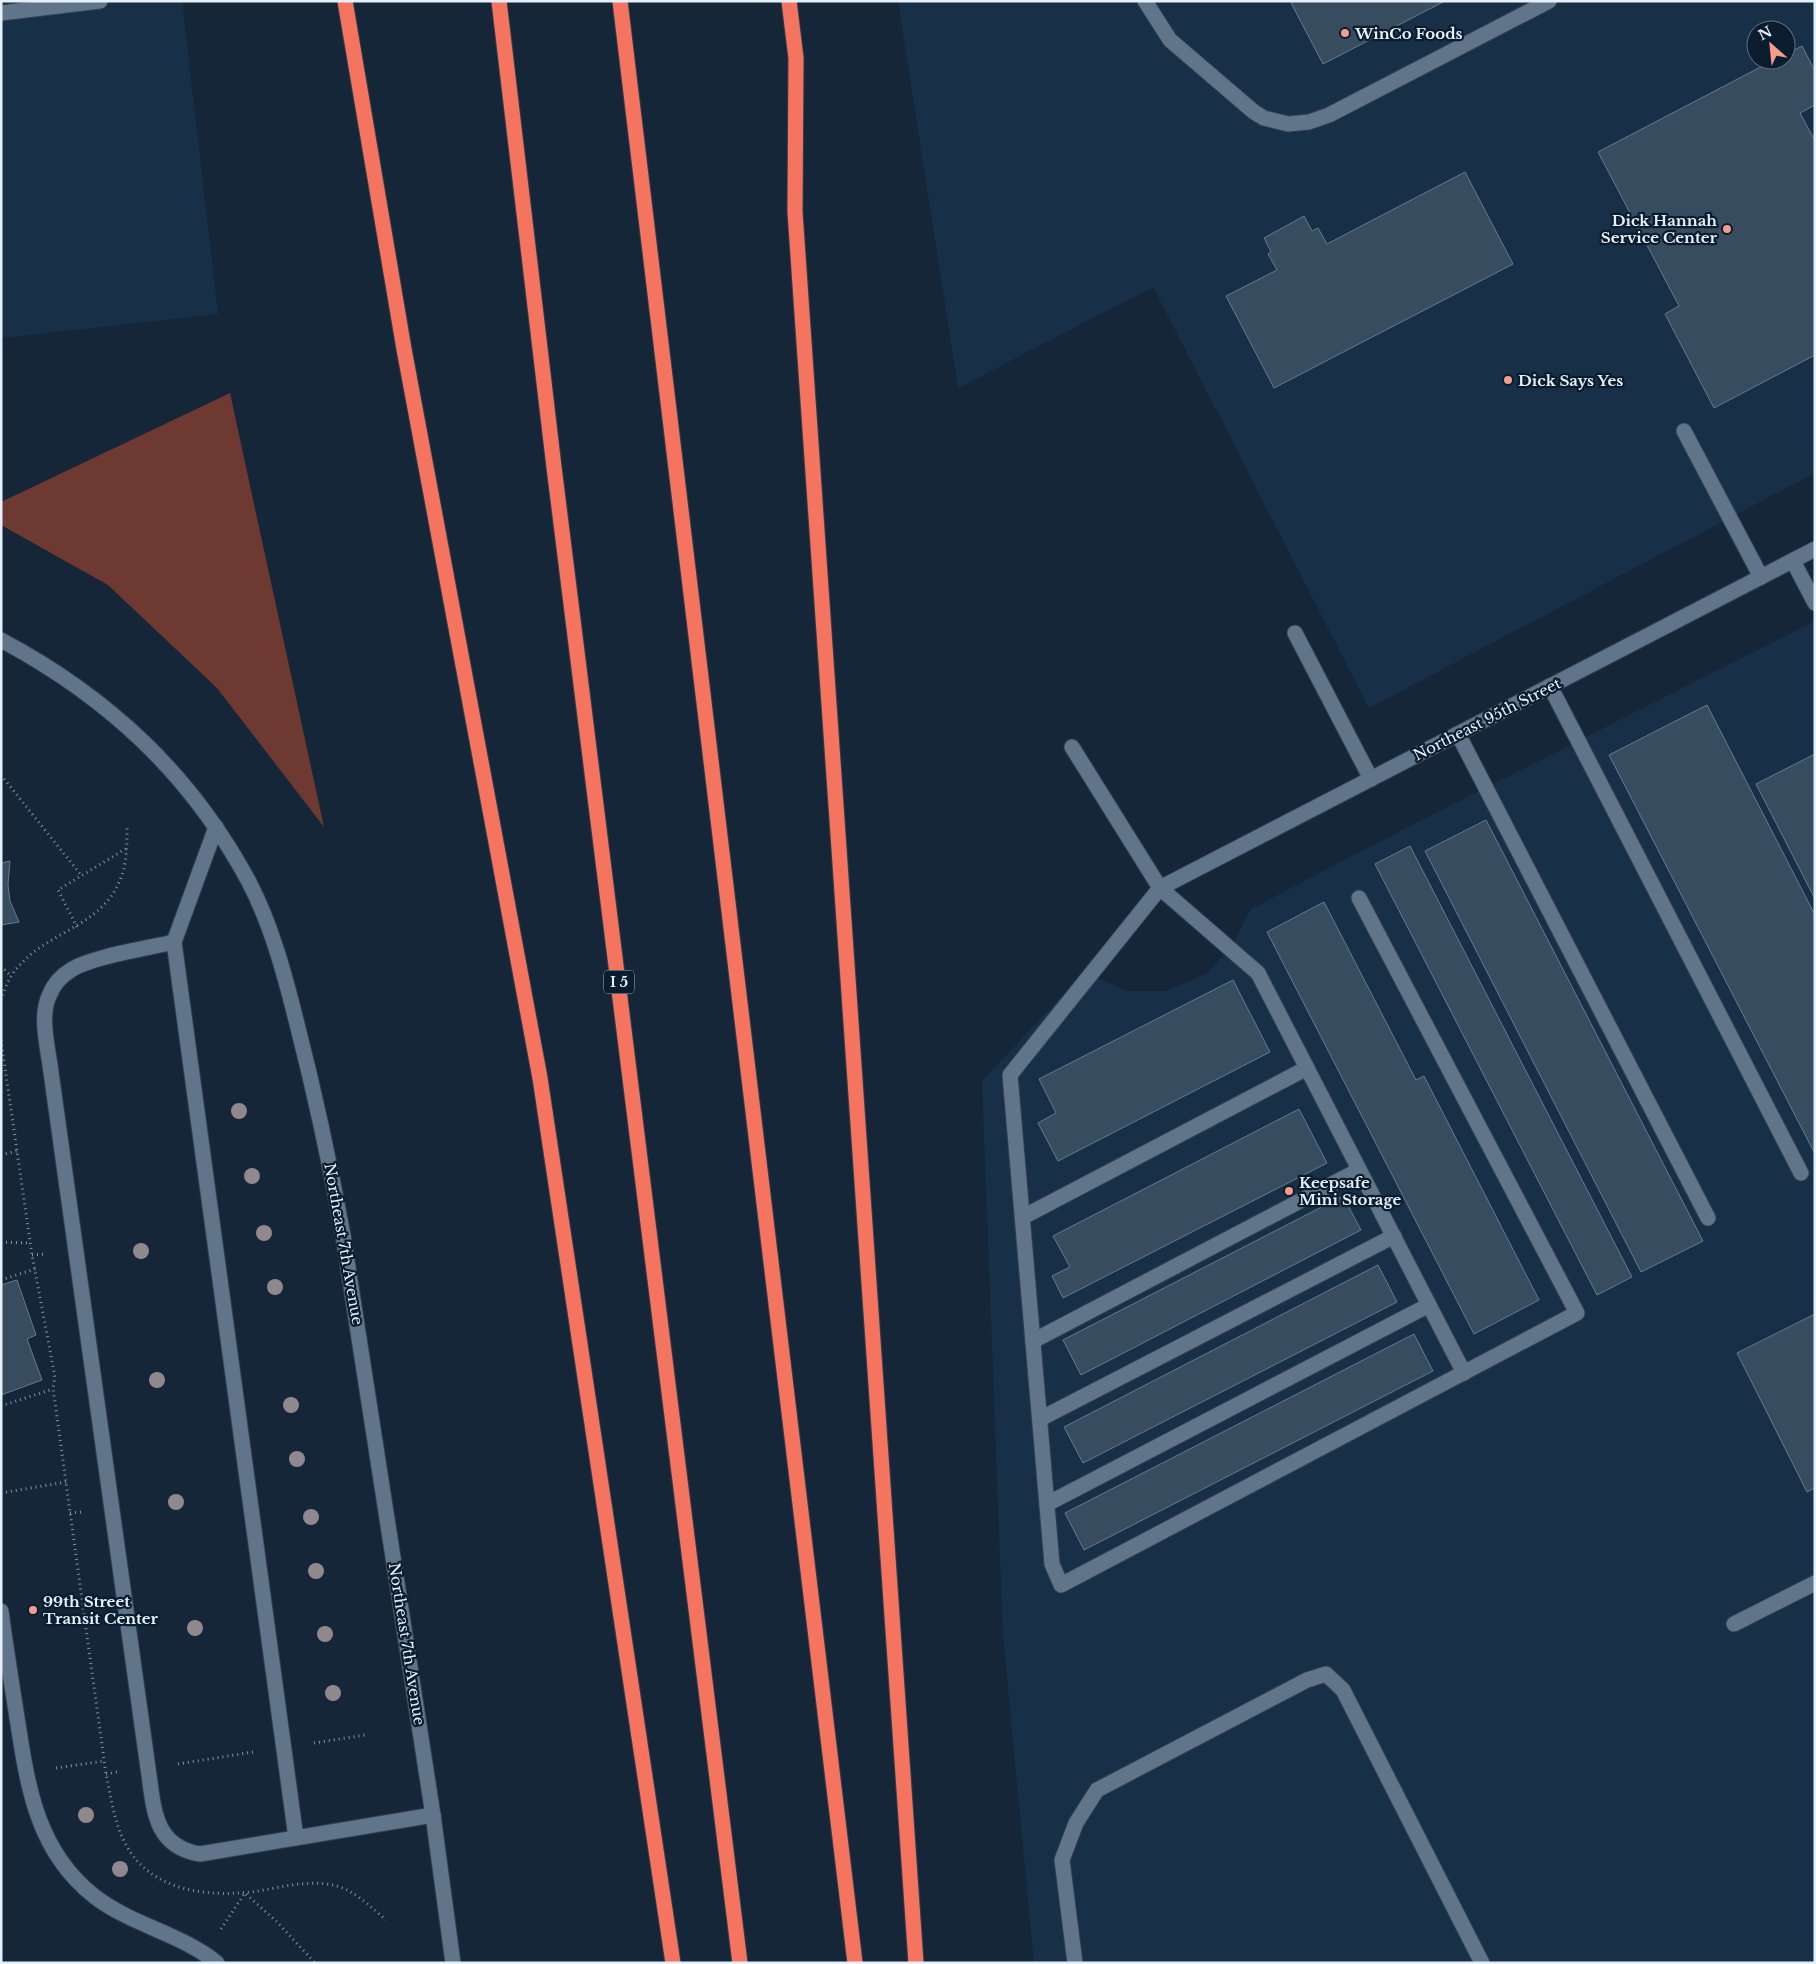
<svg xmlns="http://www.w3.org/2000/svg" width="1816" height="1964" font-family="'Libre Baskerville',serif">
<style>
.built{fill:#183047;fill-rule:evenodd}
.green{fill:#6d3930}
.building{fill:#384c5f;stroke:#657a90}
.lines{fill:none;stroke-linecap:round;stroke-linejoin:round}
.service-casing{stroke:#33404f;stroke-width:17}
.minor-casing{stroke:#33404f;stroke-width:17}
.tertiary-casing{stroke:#33404f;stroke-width:17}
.motorway-casing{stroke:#33404f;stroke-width:17}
.path{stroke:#8392a1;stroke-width:3;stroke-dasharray:1 4;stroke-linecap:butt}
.service{stroke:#60758a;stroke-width:15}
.minor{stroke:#60758a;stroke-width:15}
.tertiary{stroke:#60758a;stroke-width:15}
.motorway{stroke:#f4745f;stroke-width:15}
.tree{fill:#8f898e}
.poi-dot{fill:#f49d8d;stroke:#0a1c2d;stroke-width:2}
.labels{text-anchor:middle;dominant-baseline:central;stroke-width:4.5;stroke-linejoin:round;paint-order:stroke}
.shield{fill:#0a1c2d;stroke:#a3b0bf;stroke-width:1}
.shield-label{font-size:14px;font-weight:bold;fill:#e5f0fd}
.poi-label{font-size:15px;font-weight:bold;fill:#e5f0fd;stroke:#0a1c2d;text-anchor:start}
.street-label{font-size:15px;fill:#e5f0fd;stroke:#0a1c2d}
</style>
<rect width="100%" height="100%" fill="#142638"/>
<!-- built -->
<g class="built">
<polygon points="1,1 182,1 218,314 1,338"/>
<path d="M898 1H1815V473L1369 708 1153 287 958 388ZM1756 30H1786V60H1756Z"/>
<polygon points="1815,621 1815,1963 1034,1963 1003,1636 982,1081 1084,972 1127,991 1166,991 1206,974 1231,947 1251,909 1406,828"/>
</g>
<!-- green -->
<polygon class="green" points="230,393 324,827 217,688 108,585 1,525 1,502"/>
<!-- building -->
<g class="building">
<polygon points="1290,1 1445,1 1323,64"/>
<polygon points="1802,46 1815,71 1815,105 1800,113 1815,141 1815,355 1714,408 1665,314 1679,306 1598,152 1774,60 1786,60 1786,54"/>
<polygon points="1465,172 1513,264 1274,388 1226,296 1277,270 1268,254 1271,252 1264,238 1304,216 1312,231 1318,228 1327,244"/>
<polygon points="1707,705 1815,915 1815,1154 1609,755"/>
<polygon points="1815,754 1815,899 1756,784"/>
<polygon points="1486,820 1703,1241 1641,1272 1425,851"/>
<polygon points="1410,846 1632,1277 1597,1295 1375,864"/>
<polygon points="10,861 8,885 10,901 19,922 1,925 1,863"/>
<polygon points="1324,902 1416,1080 1424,1076 1539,1300 1474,1334 1267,932"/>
<polygon points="1233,980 1270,1052 1058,1161 1038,1123 1056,1113 1039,1079"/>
<polygon points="1299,1109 1327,1163 1063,1298 1052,1276 1070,1267 1053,1236"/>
<polygon points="1343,1196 1361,1230 1081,1375 1063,1340"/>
<polygon points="1378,1265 1397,1302 1083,1463 1064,1427"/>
<polygon points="17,1280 36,1335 27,1339 42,1380 1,1395 1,1285"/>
<polygon points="1815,1314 1815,1488 1807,1492 1737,1353"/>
<polygon points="1414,1334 1433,1371 1084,1550 1065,1513"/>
</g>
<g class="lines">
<defs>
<g id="service">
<polyline points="1145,1 1170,40 1254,112 1264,118 1288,124 1309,122 1329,115 1549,1"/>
<polyline points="1,13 100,1"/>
<polyline points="1684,431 1761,577"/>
<polyline points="1793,561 1815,603"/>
<polyline points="1295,633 1371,779"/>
<polyline points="1550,686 1801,1173"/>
<polyline points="1458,734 1708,1218"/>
<polyline points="1072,747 1160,888 1258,973 1464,1373"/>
<polyline points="216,827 174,942 296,1838"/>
<polyline points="1160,888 1010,1075 1052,1564 1061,1585 1577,1313 1359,898"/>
<path d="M174 942C149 948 90 957 71 970 61 976 53 985 49 996 40 1016 47 1044 50 1065L148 1768C154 1808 153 1846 200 1854L433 1815"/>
<polyline points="1023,1217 1307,1068"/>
<polyline points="1033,1341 1359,1170"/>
<polyline points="1040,1419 1394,1236"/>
<polyline points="1047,1504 1429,1305"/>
<path d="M1 1611C6 1649 12 1686 18 1724 28 1789 38 1852 94 1896 131 1925 180 1933 217 1963"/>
<polyline points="1734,1624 1815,1583"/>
<polyline points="1075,1963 1062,1860 1076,1823 1097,1790 1307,1680 1326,1674 1343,1690 1482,1963"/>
</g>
<polyline id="minor" points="1160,888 1815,549"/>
<path id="tertiary" d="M1 640C108 697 191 774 249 882 272 926 285 976 297 1024 315 1094 330 1164 343 1235L433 1815 453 1963"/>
<g id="motorway">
<polyline points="345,1 404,349 540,1078 673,1963"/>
<polyline points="499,1 554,467 740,1963"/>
<polyline points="620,1 855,1963"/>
<polyline points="789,1 796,58 795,212 916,1963"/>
</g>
</defs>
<!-- service casing -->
<use href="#service" class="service-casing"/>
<!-- minor casing -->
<use href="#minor" class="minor-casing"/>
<!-- tertiary casing -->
<use href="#tertiary" class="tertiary-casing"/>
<!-- motorway casing -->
<use href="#motorway" class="motorway-casing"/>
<!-- path -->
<g class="path">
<polyline points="1,775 81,875"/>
<polyline points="77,927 58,890 127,848"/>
<polyline points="1,966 11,976"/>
<path d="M1 1000C5 988 10 975 19 966 49 931 102 926 120 880 127 864 127 845 127 827"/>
<path d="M1 1040 32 1255 55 1377 53 1388 106 1774C111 1797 114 1822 125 1843 150 1892 209 1898 258 1891 283 1887 311 1879 337 1886 355 1891 372 1908 386 1920"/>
<polyline points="1,1155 17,1151"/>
<polyline points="1,1242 30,1243"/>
<polyline points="32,1255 46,1254"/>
<polyline points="1,1280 35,1269"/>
<polyline points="1,1406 53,1389"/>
<polyline points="1,1493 66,1482"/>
<polyline points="70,1513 82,1512"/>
<polyline points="314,1743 365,1735"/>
<polyline points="178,1764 253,1752"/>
<polyline points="56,1768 104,1761"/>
<polyline points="106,1774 117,1772"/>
<polyline points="221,1929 245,1893 277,1922 315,1963"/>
</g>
<!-- service -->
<use href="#service" class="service"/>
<!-- minor -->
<use href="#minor" class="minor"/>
<!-- tertiary -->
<use href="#tertiary" class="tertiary"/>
<!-- motorway -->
<use href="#motorway" class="motorway"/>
</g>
<!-- trees -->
<g class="tree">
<circle cx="239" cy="1111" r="8"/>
<circle cx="252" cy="1176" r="8"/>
<circle cx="264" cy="1233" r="8"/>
<circle cx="141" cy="1251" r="8"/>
<circle cx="275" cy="1287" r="8"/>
<circle cx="157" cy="1380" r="8"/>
<circle cx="291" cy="1405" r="8"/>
<circle cx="297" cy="1459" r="8"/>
<circle cx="176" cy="1502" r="8"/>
<circle cx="311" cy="1517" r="8"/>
<circle cx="316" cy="1571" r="8"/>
<circle cx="195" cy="1628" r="8"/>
<circle cx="325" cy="1634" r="8"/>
<circle cx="333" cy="1693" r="8"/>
<circle cx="86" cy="1815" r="8"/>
<circle cx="120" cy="1869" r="8"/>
</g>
<!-- markers -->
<g class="poi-dot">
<circle cx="1345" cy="33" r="5"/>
<circle cx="1727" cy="229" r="5"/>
<circle cx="1508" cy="380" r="5"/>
<circle cx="1289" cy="1191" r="5"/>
<circle cx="33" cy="1610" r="5"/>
</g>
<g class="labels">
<!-- shield labels -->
<rect class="shield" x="604" y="970.5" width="30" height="23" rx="4"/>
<g class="shield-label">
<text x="619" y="982">I 5</text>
</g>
<!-- poi labels -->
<g class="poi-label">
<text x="1355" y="33">WinCo Foods</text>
<text x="1717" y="220" text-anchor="end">Dick Hannah<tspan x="1717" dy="17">Service Center</tspan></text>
<text x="1518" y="380">Dick Says Yes</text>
<text x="1299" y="1182">Keepsafe<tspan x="1299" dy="17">Mini Storage</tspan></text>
<text x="43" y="1601">99th Street<tspan x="43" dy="17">Transit Center</tspan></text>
</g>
<!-- street labels -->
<g class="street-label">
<text transform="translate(1487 719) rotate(-27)">Northeast 95th Street</text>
<text transform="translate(344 1244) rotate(80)">Northeast 7th Avenue</text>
<text transform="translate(407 1644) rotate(81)">Northeast 7th Avenue</text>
</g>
</g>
<!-- border -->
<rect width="1816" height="1964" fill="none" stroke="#e5f0fd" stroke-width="5"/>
<!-- north arrow -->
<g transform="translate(1771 45) rotate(333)"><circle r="24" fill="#0a1c2d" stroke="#627180"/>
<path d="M0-4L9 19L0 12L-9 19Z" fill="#f49d8d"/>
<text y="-8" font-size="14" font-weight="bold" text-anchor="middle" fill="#e5f0fd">N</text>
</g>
</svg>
